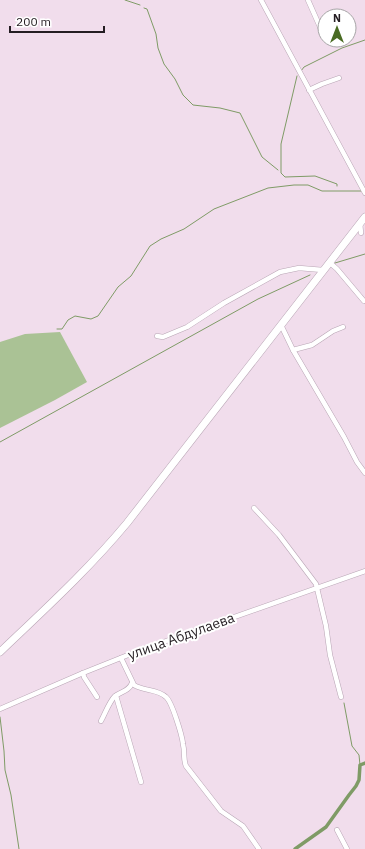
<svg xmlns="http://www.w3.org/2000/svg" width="365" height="849" font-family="'IBM Plex Sans',sans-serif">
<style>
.green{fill:#aac295}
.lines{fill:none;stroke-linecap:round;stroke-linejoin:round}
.stream{stroke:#7f9b66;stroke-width:1}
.canal{stroke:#7f9b66;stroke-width:3.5}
.minor-casing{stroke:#b9a6b5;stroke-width:5.5}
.highway-casing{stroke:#b9a6b5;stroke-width:8}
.minor{stroke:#fff;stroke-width:4.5}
.highway{stroke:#fff;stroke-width:7}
.labels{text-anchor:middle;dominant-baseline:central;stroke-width:4;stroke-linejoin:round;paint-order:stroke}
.street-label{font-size:14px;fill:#241d22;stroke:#fff}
</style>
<rect width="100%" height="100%" fill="#f1ddec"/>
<!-- green -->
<polygon class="green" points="60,332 87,382 55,400 0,428 0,342 25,334"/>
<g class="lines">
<!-- stream -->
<g class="stream">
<polyline points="125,0 140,5"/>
<polyline points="144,8 147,9 156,34 158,48 164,64 175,79 183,95 193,105 220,108 240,113 262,157 278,170"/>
<polyline points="301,71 304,67 342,48 365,40"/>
<polyline points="297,76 281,144 281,173 285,177 315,176 337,184 337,186"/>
<polyline points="335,263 365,254"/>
<polyline points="57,329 62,329 68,320 75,316 91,319 98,316 118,287 131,276 150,246 161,239 184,229 214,209 268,188 294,185 308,185 322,191 361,191"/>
<polyline points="0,442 258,299 310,275"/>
<polyline points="344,703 352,746 359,755 360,765"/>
<polyline points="0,717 4,751 5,770 11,795 19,849"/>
</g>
<!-- canal -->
<polyline class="canal" points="295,849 326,827 349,795 356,786 359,780 360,765 365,763"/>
<defs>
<g id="minor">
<polyline points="261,0 365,193"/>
<polyline points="308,0 324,36"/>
<polyline points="309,90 322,84 339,78"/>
<polyline points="360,223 361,233"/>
<polyline points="329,262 337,269 364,301"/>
<polyline points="281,325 293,350 344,437 357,462 365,473"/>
<polyline points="157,336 163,337 187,327 224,303 280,272 299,268 323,270"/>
<polyline points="293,350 312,345 333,331 343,327"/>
<polyline points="254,508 279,535 316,584 326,626 330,655 341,697"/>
<path d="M121 658 134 685C143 691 158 689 166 697 172 702 182 735 183 744 185 752 183 759 186 766L221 811 243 826 259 849"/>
<polyline points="83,673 84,677 97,697"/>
<polyline points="116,696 141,782"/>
<polyline points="0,709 83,673 138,651 365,571"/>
<path d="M101 721C105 714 109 702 115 696 122 691 129 691 132 683"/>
<polyline points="337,830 347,849"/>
</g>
<path id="highway" d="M0 652C44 610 88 570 127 523L365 217"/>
</defs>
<!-- minor casing -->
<use href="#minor" class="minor-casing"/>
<!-- highway casing -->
<use href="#highway" class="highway-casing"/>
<!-- minor -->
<use href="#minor" class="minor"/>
<!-- highway -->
<use href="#highway" class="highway"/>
</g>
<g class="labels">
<!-- street labels -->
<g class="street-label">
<text transform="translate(181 636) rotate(-20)">улица Абдулаева</text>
</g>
</g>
<!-- north arrow -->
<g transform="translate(337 28)"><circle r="19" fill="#ffffff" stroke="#a7a5a7"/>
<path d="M0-3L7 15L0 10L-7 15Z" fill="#496b23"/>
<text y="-6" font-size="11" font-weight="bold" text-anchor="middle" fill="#241d22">N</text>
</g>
<!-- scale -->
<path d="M10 26v6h94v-6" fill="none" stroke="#241d22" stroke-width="2"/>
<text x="16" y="26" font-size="12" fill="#241d22" stroke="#ffffff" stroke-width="3" paint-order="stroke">200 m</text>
</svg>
